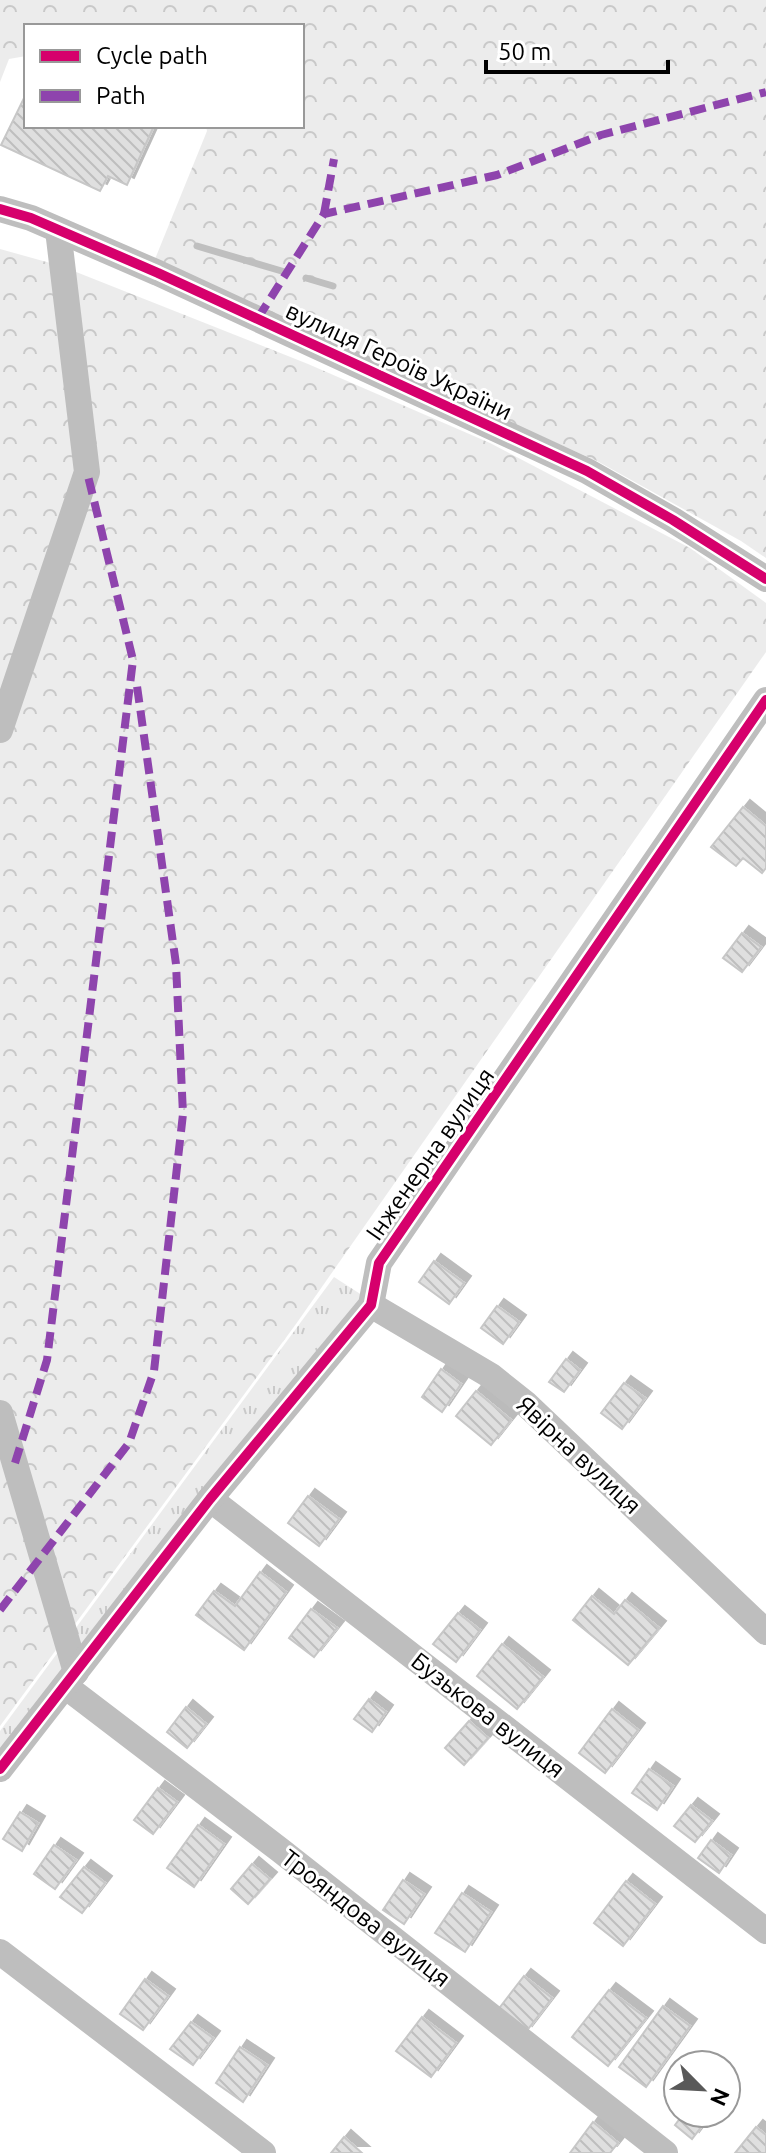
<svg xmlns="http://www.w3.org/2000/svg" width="766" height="2153" font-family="Ubuntu,sans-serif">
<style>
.forest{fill:url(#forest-crowns)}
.park{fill:url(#park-tufts)}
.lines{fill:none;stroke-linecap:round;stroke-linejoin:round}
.stream{stroke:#bfbfbf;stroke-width:7}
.building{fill:url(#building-back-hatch);stroke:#c7c7c7;stroke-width:2;filter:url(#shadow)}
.street{stroke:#bebebe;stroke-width:26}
.quiet{stroke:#8e44ad;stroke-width:8;stroke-dasharray:16 8;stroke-linecap:butt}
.cycleway-casing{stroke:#fff;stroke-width:15}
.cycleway{stroke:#d6006c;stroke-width:10}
.labels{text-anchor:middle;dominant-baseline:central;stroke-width:6;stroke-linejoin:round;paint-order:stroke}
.street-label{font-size:24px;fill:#000;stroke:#fff}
</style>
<defs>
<pattern id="forest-crowns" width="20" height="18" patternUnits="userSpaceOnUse" patternTransform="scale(2)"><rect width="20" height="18" fill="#ececec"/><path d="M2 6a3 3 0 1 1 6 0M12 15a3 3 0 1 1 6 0" fill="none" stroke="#c9c9c9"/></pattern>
<pattern id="park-tufts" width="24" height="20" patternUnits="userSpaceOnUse" patternTransform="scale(2)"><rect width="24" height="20" fill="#ececec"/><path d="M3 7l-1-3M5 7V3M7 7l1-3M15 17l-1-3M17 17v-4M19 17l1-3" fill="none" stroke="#c9c9c9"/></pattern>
<pattern id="building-back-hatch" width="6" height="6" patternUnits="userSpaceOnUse" patternTransform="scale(2)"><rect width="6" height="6" fill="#dfdfdf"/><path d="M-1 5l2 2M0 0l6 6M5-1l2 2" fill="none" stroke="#bebebe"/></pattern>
<filter id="shadow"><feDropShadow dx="7" dy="-7" stdDeviation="0" flood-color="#0004"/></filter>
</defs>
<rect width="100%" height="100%" fill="#fff"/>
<!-- forest -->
<g class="forest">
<polygon points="0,0 766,0 766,558 741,541 597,461 153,264 207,131 206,126 302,126 302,26 26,26 26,56 9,59 0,82"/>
<polygon points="0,249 61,266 308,364 490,443 690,548 766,603 766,652 296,1324 0,1726"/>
</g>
<!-- park -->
<polygon class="park" points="334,1277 365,1297 0,1765 0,1731"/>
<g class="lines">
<!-- stream -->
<g class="stream">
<polyline points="197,246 285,272"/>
<polyline points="306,278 333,286"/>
</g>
</g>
<!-- building -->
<g class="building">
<polygon points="24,98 26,99 26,126 154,126 127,185 108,176 100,191 1,145"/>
<polygon points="743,807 766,826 766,868 762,873 743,858 736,866 711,847"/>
<polygon points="742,933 761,947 742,972 723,958"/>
<polygon points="434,1261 464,1283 449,1304 419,1282"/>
<polygon points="497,1306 519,1322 503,1344 481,1328"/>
<polygon points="566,1359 580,1370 564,1392 549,1382"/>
<polygon points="441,1369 461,1384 442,1412 422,1397"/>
<polygon points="624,1383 645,1398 622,1429 601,1413"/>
<polygon points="476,1391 511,1420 491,1445 456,1416"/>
<polygon points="308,1496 339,1519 319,1546 288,1523"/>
<polygon points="260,1572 286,1592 244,1650 196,1615 214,1591 235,1606"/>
<polygon points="592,1596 614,1614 625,1600 659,1628 628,1665 573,1620"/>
<polygon points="311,1609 337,1628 314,1657 289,1638"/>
<polygon points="458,1613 480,1630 456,1662 433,1644"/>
<polygon points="502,1644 543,1677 517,1709 477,1676"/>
<polygon points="369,1699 386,1712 372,1732 354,1719"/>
<polygon points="186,1707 206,1724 187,1748 167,1732"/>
<polygon points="612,1709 638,1730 605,1773 579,1753"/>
<polygon points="469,1721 488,1738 464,1765 445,1748"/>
<polygon points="649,1769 673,1786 657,1810 632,1793"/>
<polygon points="158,1788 177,1802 153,1834 134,1820"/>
<polygon points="691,1805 712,1821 695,1842 674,1826"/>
<polygon points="20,1812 38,1823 22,1851 3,1839"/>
<polygon points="198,1825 224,1844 194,1887 167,1868"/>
<polygon points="711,1840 731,1855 719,1873 698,1858"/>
<polygon points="54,1845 76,1860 55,1889 34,1874"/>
<polygon points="252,1864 270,1879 248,1904 231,1889"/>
<polygon points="84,1867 105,1883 82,1913 60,1897"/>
<polygon points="403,1880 424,1894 404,1924 383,1910"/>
<polygon points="626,1881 655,1904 623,1946 594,1923"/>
<polygon points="462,1893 491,1912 465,1952 435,1933"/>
<polygon points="524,1976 552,1998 525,2033 497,2011"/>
<polygon points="145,1979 168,1996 143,2030 120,2014"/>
<polygon points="609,1990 646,2018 608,2066 572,2037"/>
<polygon points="663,2006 690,2026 646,2087 619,2067"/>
<polygon points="422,2017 456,2043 431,2077 396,2051"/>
<polygon points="191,2022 213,2038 193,2065 170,2049"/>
<polygon points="240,2047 267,2065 243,2102 216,2083"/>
<polygon points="684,2113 712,2113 692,2139 675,2125"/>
<polygon points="593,2122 618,2143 610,2153 570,2153"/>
<polygon points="756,2127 766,2135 766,2153 735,2153"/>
<polygon points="344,2137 362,2153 331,2153"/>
</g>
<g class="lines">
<!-- street -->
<g class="street">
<polyline points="0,209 31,218 158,273 587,471 673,520 766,579"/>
<polyline points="0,730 87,472 58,230"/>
<polyline points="371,1305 491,1376 526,1404 766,1632"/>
<polyline points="0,1413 76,1672"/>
<polyline points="210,1499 766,1931"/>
<polyline points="65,1686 280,1850 665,2153"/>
<polyline points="0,1769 210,1499 371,1305 379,1263 766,700"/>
<polyline points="0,1952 263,2153"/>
</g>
<!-- quiet -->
<g class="quiet">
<polyline points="324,214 334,159"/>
<polyline points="258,318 324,214 497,175 601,135 766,92"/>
<polyline points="15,1463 47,1360 133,660 87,472"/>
<polyline points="0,1610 129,1443 154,1371 183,1114 176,964 136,679"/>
</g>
<defs>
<g id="cycleway">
<polyline points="0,209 31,218 158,273 587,471 673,520 766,579"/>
<polyline points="0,1769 210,1499 371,1305 379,1263 766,700"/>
</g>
</defs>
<!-- cycleway casing -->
<use href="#cycleway" class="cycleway-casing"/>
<!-- cycleway -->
<use href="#cycleway" class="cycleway"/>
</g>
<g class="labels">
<!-- street labels -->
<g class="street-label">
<text transform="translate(399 361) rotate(25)">вулиця Героїв України</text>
<text transform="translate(430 1154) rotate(-55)">Інженерна вулиця</text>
<text transform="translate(579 1455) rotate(43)">Явірна вулиця</text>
<text transform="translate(488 1715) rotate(38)">Бузькова вулиця</text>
<text transform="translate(366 1918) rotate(38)">Трояндова вулиця</text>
</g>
</g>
<!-- legend -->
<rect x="24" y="24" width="280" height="104" fill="#ffffff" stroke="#999999" stroke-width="2"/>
<rect x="40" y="50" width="40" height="12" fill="#d6006c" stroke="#999999" stroke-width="2"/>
<text x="96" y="64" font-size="24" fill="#000000">Cycle path</text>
<rect x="40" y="90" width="40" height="12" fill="#8e44ad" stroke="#999999" stroke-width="2"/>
<text x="96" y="104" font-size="24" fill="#000000">Path</text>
<!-- north arrow -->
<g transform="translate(702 2089) rotate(114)"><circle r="38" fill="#ffffff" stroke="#999999" stroke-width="2"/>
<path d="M0-6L14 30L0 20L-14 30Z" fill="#595959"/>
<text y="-12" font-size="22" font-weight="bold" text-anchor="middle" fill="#000000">N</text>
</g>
<!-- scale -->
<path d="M486 60v12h182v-12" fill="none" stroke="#000000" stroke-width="4"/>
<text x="498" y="60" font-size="24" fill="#000000" stroke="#ffffff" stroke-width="6" paint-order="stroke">50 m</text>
</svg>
